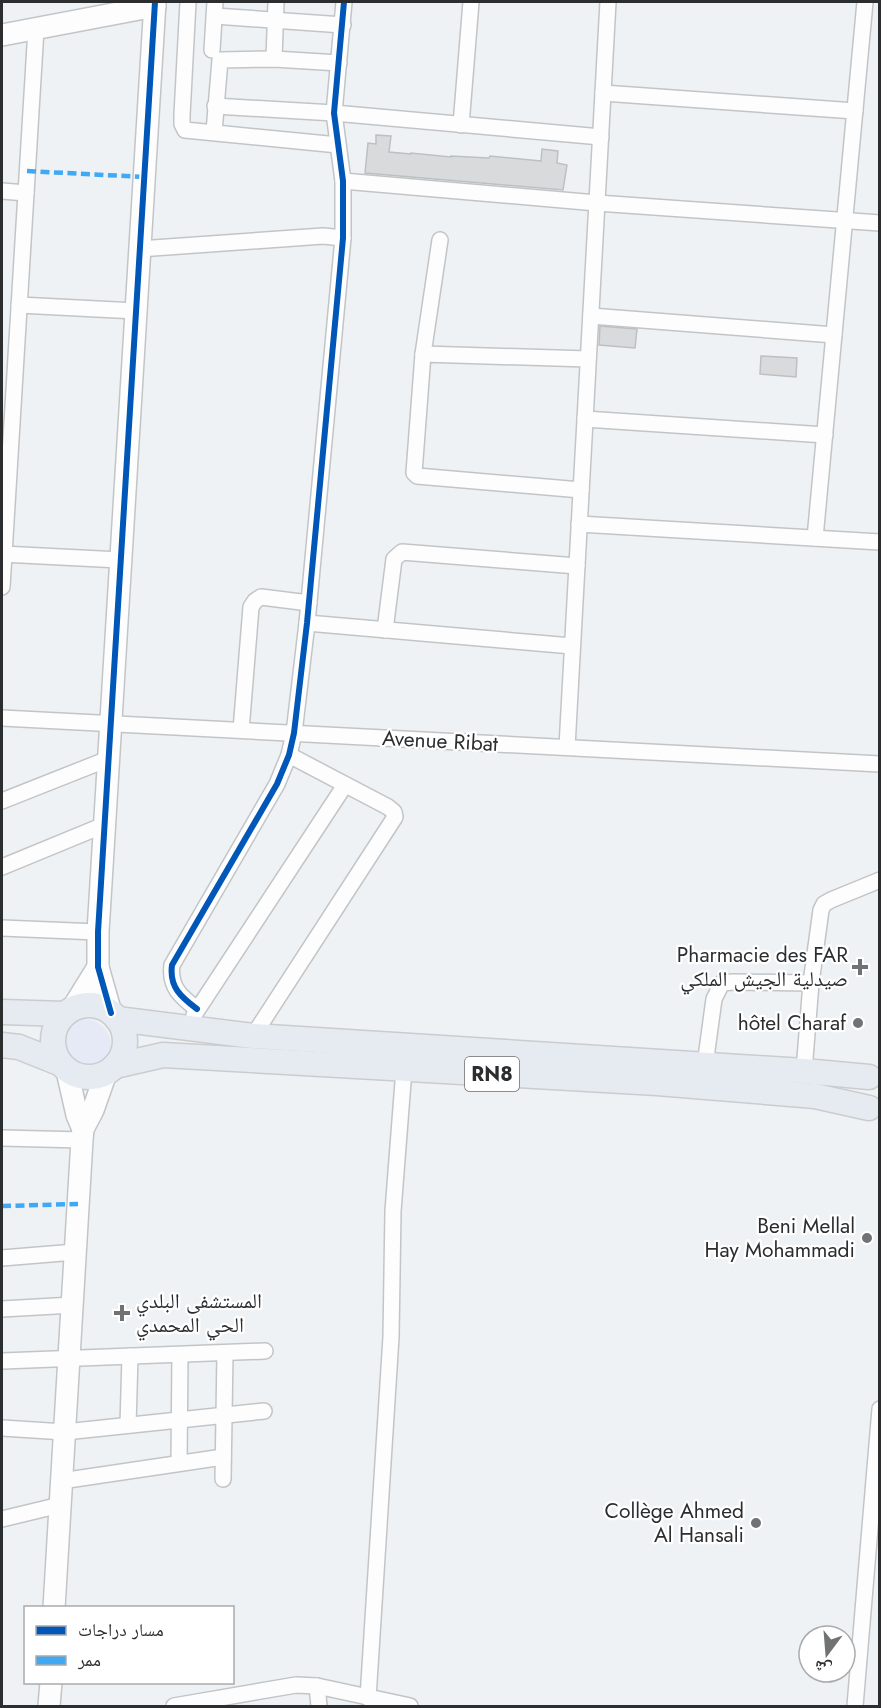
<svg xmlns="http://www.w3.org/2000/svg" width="881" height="1708" font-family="Jost,'Noto Naskh Arabic',sans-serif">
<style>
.green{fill:#e6eaf7}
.building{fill:#d8dadc;stroke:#bdc0c1;stroke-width:1.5}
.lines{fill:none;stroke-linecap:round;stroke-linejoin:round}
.street-casing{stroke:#c2c5c7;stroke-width:18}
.secondary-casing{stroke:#c2c5c7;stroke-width:24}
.primary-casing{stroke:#cbcccd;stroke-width:27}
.street{stroke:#fdfdfd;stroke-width:15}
.secondary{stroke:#fdfdfd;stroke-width:21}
.primary{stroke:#e6ebf2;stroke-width:24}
.quiet{stroke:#3fa9f5;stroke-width:4.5;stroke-dasharray:9 4.5;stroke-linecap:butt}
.cycleway-casing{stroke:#fff;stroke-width:10}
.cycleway{stroke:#0057b8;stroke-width:6}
.poi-dot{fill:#707274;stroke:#fff;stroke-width:2}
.labels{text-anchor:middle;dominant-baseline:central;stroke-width:4.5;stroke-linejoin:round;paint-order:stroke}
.shield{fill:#fff;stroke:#6b6c6d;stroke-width:1.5}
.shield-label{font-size:20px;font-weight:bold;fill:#2b2d2f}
.street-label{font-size:21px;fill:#2b2d2f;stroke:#fff}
.poi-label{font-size:21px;fill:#2b2d2f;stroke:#fff;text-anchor:end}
</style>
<rect width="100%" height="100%" fill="#eff2f4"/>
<!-- green -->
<circle class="green" cx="84" cy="1046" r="27"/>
<!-- building -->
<g class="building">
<polygon points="376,135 391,136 389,152 411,154 411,153 451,157 451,156 489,158 490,156 541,161 542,149 558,151 557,163 567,165 563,190 365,173 368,143 376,144"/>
<polygon points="600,326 637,329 635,348 599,345"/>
<polygon points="761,356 797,358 796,377 760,374"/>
</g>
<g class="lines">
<defs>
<g id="street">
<polyline points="188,2 182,115 182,124 185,130 338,145"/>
<polyline points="215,16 343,25"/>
<polyline points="212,50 215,2"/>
<polyline points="274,59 276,2"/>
<polyline points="603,93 855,111"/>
<polyline points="215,106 334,113 601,137"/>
<polyline points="461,125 471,2"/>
<polyline points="214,132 220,60 274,59 339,63"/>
<polyline points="343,181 597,203 880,223"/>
<polyline points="2,191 26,193"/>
<polyline points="139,249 323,236 343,238"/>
<polyline points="19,305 136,311"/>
<polyline points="591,316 834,335"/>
<polyline points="423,354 440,240"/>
<polyline points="585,419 825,435"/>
<polyline points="581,490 417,476 414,473 423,354 588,359"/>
<polyline points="579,524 880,542"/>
<polyline points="815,538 865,2"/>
<polyline points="2,554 120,560"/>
<polyline points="2,587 36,29"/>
<polyline points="307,623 572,646"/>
<polyline points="385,630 394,559 402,552 577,566"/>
<polyline points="2,718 880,764"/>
<polyline points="241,730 251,607 255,601 261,597 309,603"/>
<polyline points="567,747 608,2"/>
<polyline points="2,801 108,759"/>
<polyline points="2,867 104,825"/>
<polyline points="2,928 98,932"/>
<path d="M197 1009C181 997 169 987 172 965L277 784 289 755 294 733 307 623 343 238V181L334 113 344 2"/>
<polyline points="194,1015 345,785"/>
<polyline points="253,1036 395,817 394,812 388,807 289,755"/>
<polyline points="705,1065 714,999 722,983 733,982 811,983"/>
<polyline points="804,1071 811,983 821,910 824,904 831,900 880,880"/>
<polyline points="2,1138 82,1140"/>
<polyline points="2,1258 75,1252"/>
<polyline points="2,1309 73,1305"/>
<polyline points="2,1361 265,1351"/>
<polyline points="128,1425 130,1356"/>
<polyline points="2,1428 65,1432 264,1411"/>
<polyline points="179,1463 180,1355"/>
<polyline points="223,1479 225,1353"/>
<polyline points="61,1481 223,1457"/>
<polyline points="2,1519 60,1505"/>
<polyline points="317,1686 319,1706"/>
<polyline points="368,1698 391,1337 393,1211 404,1069"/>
<polyline points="174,1706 296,1685 317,1686 410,1706"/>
<polyline points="855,1706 880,1409"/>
</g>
<g id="secondary">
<polyline points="2,35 155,6"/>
<polyline points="72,1009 98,967"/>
<polyline points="111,1013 98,967 98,932 155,2"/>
<polyline points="67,1071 77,1115 83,1129"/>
<polyline points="54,1608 82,1140 83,1129 93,1110 106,1073"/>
<polyline points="49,1706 51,1682"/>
</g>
<g id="primary">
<circle cx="89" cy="1041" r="36"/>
<polyline points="2,1012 65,1014"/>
<polyline points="117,1019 253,1036 804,1071 869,1077"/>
<polyline points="2,1045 19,1047 59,1063"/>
<polyline points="115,1066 163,1055 657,1083 815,1096 869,1108"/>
</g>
</defs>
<!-- street casing -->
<use href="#street" class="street-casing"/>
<!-- secondary casing -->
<use href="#secondary" class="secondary-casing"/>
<!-- primary casing -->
<use href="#primary" class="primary-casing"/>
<!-- street -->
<use href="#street" class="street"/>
<!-- secondary -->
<use href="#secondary" class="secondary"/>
<!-- primary -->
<use href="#primary" class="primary"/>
<!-- quiet -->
<g class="quiet">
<polyline points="27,171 144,177"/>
<polyline points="2,1206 78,1204"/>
</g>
<defs>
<g id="cycleway">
<path d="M197 1009C181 997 169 987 172 965L277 784 289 755 294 733 307 623 343 238V181L334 113 344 2"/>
<polyline points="111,1013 98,967 98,932 155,2"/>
</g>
</defs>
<!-- cycleway casing -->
<use href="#cycleway" class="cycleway-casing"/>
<!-- cycleway -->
<use href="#cycleway" class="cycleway"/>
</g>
<!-- markers -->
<g class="poi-dot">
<path d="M857 958h6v6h6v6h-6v6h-6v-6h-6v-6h6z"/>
<circle cx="858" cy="1023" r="6"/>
<circle cx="867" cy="1238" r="6"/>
<path d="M119 1304h6v6h6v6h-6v6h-6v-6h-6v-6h6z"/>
<circle cx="756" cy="1523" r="6"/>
</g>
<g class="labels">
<!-- shield labels -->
<rect class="shield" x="465" y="1057" width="54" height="34" rx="4.5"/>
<g class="shield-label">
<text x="492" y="1074">RN8</text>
</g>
<!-- street labels -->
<g class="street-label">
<text transform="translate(440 741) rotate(3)">Avenue Ribat</text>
</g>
<!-- poi labels -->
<g class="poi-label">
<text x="848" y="955">Pharmacie des FAR<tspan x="848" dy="24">صيدلية الجيش الملكي</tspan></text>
<text x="846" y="1023">hôtel Charaf</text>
<text x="855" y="1226">Beni Mellal<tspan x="855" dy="24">Hay Mohammadi</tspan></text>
<text x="136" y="1301" text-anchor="start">المستشفى البلدي<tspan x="136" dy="24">الحي المحمدي</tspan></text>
<text x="744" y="1511">Collège Ahmed<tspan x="744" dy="24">Al Hansali</tspan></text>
</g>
</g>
<!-- border -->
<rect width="881" height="1708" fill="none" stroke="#2b2d2f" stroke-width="6"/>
<!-- legend -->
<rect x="24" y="1606" width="210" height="78" fill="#ffffff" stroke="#aaabac" stroke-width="1.5"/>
<rect x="36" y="1626" width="30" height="9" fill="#0057b8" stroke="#aaabac" stroke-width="1.5"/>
<text x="78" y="1636" font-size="18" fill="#2b2d2f">مسار دراجات</text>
<rect x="36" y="1656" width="30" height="9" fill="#3fa9f5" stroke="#aaabac" stroke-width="1.5"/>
<text x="78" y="1666" font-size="18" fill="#2b2d2f">ممر</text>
<!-- north arrow -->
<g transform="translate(827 1654) rotate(196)"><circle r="28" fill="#ffffff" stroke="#aaabac" stroke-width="1.5"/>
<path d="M0-4.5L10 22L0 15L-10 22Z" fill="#707274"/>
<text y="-9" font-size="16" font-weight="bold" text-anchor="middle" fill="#2b2d2f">ش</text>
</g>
</svg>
